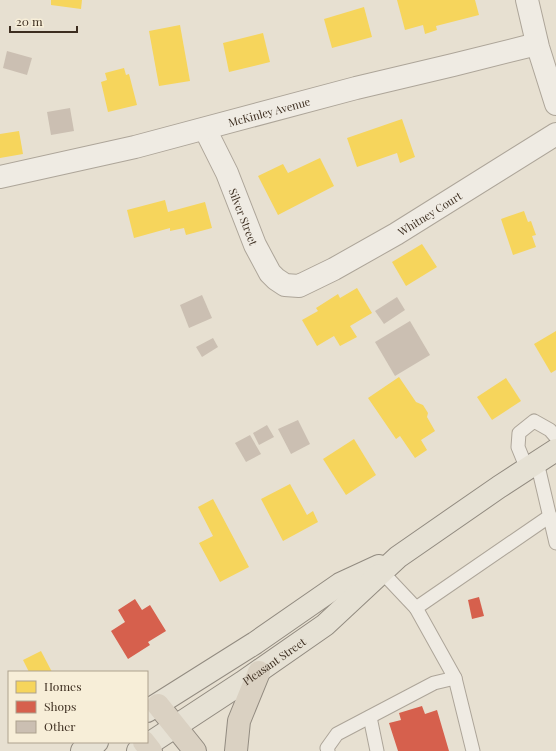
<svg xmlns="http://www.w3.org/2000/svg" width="556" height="751" font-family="'Playfair Display',serif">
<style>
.homes{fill:#f6d55c}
.shops{fill:#d6604d}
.building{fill:#cbbfb2}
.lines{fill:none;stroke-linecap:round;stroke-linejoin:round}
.service-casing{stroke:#ada599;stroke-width:15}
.minor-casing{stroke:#ada599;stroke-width:24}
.primary-casing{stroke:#928b80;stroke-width:24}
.motorway-casing{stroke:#928b80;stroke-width:24}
.service{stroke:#efebe3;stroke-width:13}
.minor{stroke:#efebe3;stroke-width:22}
.primary{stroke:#e6e1d4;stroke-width:22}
.motorway{stroke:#dad1c2;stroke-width:22}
.labels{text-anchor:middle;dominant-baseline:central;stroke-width:4;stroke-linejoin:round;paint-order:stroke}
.street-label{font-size:11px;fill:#3d2e20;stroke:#f7eed8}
</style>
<rect width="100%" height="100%" fill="#e7e0d1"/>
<!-- homes -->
<g class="homes">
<polygon points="51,0 82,0 81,9 51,5"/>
<polygon points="397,0 475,0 479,15 436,26 437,30 425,34 423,25 405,30"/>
<polygon points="364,7 372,37 332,48 324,19"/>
<polygon points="180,25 190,81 159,86 149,31"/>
<polygon points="263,33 270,62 229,72 223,43"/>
<polygon points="124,68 126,75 129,74 137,105 108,112 101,82 107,80 105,73"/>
<polygon points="402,119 415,157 400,163 397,153 357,167 347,138"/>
<polygon points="19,131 23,154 0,158 0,134"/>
<polygon points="320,158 334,186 278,215 258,176 283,164 288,173"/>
<polygon points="165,200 168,212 205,202 212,228 186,235 184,228 170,231 170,228 134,238 127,210"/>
<polygon points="524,211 528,222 531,221 536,235 532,236 536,247 513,255 501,219"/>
<polygon points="422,244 437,267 406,286 392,262"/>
<polygon points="357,288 372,313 350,326 357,337 340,346 334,336 317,346 302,320 318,311 316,308 338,294 340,298"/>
<polygon points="556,331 556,370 551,373 534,344"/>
<polygon points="399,377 416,402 423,405 428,413 427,417 435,431 421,440 427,450 415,458 400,436 396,439 368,398"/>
<polygon points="506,378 521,401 492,420 477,397"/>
<polygon points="354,439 376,475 346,495 323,459"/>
<polygon points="290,484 307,515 313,511 318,522 283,541 261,499"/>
<polygon points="213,499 249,567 220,582 199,543 213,536 198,507"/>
<polygon points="41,651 52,672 29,672 23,660"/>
</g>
<!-- shops -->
<g class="shops">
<polygon points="479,597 484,616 472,619 468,600"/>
<polygon points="135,599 142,610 150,605 166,631 148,642 150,645 128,659 111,631 125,622 118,610"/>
<polygon points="422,706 425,714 437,710 449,751 398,751 389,723 401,720 399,713"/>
</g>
<!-- building -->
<g class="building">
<polygon points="7,51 32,58 27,75 3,68"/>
<polygon points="70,108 74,131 51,135 47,112"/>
<polygon points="202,295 212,318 189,328 180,305"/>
<polygon points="397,297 405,310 384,324 375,311"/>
<polygon points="410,321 430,355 395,376 375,342"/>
<polygon points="213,338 218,347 202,357 196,347"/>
<polygon points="298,420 310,444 291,454 278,429"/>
<polygon points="267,425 274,437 259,445 253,433"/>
<polygon points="250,435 261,454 246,462 235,443"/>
</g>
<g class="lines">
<defs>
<g id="service">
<polyline points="537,462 556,543"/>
<polyline points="527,469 518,447 519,433 534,421 550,430 556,437"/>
<polyline points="382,572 416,608"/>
<polyline points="455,678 473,751"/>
<polyline points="370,717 377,751"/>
<polyline points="328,751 327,748 337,734 434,683 455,678 416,608 550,516"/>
</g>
<g id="minor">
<polyline points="527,0 538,47 556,104"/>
<path id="s1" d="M205 129 227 173 255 245 270 273 276 279 285 285 299 286 334 269 396 234 556 134"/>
<path id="s2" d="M0 177 135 147 356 88 453 65 537 44"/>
</g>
<g id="primary">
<polyline points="147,711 255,643 340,584 379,566"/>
<polyline points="82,751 97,742"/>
<path id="s3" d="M138 751 243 682 325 625 398 557 499 487 556 450"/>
</g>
<g id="motorway">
<polyline points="158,705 195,751"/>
<polyline points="144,742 151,751"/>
<polyline points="236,751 239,721 259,672"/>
</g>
</defs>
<!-- service casing -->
<use href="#service" class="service-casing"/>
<!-- minor casing -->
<use href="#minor" class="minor-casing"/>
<!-- primary casing -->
<use href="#primary" class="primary-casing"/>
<!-- motorway casing -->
<use href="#motorway" class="motorway-casing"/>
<!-- service -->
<use href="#service" class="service"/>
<!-- minor -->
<use href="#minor" class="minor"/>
<!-- primary -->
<use href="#primary" class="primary"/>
<!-- motorway -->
<use href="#motorway" class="motorway"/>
</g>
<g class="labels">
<!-- street labels -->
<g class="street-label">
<text stroke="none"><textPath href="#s2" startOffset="277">McKinley Avenue</textPath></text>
<text stroke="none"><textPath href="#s1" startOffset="341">Whitney Court</textPath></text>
<text stroke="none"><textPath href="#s1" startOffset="96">Silver Street</textPath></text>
<text stroke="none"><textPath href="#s3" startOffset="163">Pleasant Street</textPath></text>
</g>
</g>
<!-- legend -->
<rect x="8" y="671" width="140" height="72" fill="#f7eed8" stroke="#ada18e"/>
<rect x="16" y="681" width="20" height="12" fill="#f6d55c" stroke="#ada18e"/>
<text x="44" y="691" font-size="12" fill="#3d2e20">Homes</text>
<rect x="16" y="701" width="20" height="12" fill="#d6604d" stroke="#ada18e"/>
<text x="44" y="711" font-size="12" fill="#3d2e20">Shops</text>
<rect x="16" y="721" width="20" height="12" fill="#cbbfb2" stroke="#ada18e"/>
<text x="44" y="731" font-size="12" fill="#3d2e20">Other</text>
<!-- scale -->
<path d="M10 26v6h67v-6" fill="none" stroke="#3d2e20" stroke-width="2"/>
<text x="16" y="26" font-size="12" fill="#3d2e20" stroke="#f7eed8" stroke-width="3" paint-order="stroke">20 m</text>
</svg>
